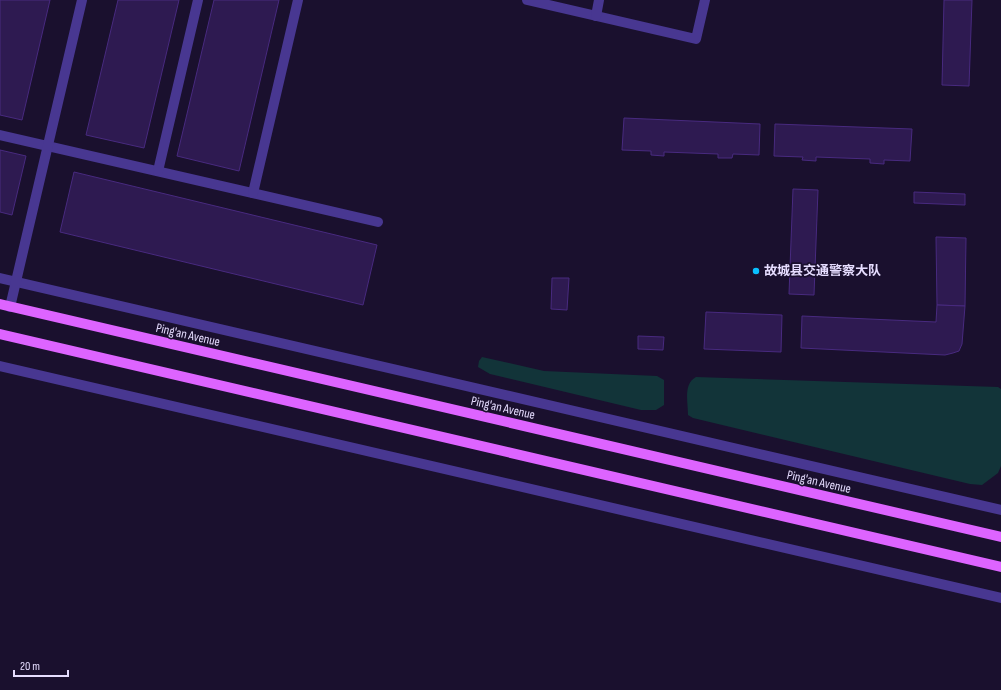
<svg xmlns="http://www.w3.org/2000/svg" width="1001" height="690" font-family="'Sofia Sans Condensed','Noto Sans SC',sans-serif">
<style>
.green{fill:#123439}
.building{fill:#2e1a51;stroke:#482a7f}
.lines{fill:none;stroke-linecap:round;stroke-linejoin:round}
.minor{stroke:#483791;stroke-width:10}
.major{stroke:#dd64ff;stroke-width:10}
.poi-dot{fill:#09c0ff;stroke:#1a102e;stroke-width:1.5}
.labels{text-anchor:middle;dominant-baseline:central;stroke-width:3.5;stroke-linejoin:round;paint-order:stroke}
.poi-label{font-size:13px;font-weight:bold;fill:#e6ddff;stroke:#1a102e;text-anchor:start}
.street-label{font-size:13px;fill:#e6ddff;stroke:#1a102e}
</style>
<rect width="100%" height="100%" fill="#1a102e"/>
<!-- green -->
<g class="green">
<polygon points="482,357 544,371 657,376 664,380 664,405 656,410 641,410 490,374 478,367 479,361"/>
<path d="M696 377 998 387 1001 389V466L998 473 982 485 970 484 693 418 688 415C688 402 683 384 696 377Z"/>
</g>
<!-- building -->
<g class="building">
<polygon points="0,0 50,0 22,120 0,115"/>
<polygon points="118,0 179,0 144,148 86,135"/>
<polygon points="214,0 279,0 239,171 177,156"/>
<polygon points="944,0 972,0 969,86 942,85"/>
<polygon points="624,118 760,124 759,155 733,154 732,158 718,158 718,154 664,152 664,156 651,155 651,151 622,150"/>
<polygon points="775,124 912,129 910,161 884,160 884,164 870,163 870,159 816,157 816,161 802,160 803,157 774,156"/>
<polygon points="0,150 26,156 12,215 0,212"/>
<polygon points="74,172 377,245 363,305 60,232"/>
<polygon points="793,189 818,190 814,295 789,294"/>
<polygon points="914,192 965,194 965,205 914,203"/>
<polygon points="936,237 966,238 965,306 937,305"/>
<polygon points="552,278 569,278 567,310 551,309"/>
<polygon points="937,305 965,306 962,344 959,351 953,353 945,355 801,348 802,316 936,322"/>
<polygon points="706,312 782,315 781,352 704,349"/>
<polygon points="638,336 664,337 663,350 638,349"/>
</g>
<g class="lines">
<!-- minor -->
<g class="minor">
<polyline points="527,0 696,39 705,0"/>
<polyline points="596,16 599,0"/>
<polyline points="0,135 378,222"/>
<polyline points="158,171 198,0"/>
<polyline points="253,193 298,0"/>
<polyline points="0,278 1001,510"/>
<polyline points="10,307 82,0"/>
<polyline points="0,366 1001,598"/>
</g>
<!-- major -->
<g class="major">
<polyline points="0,304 1001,537"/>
<polyline points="0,334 1001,567"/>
</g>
</g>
<!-- markers -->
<circle class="poi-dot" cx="756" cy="271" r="4"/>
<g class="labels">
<!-- poi labels -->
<g class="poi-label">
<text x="764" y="271">故城县交通警察大队</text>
</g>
<!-- street labels -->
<g class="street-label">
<text transform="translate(188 335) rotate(13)">Ping'an Avenue</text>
<text transform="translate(503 408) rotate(13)">Ping'an Avenue</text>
<text transform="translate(819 482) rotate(13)">Ping'an Avenue</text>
</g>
</g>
<!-- scale -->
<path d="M14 670v6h54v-6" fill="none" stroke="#e6ddff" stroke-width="2"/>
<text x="20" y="670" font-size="12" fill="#e6ddff" stroke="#1a102e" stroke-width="3" paint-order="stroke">20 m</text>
</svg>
